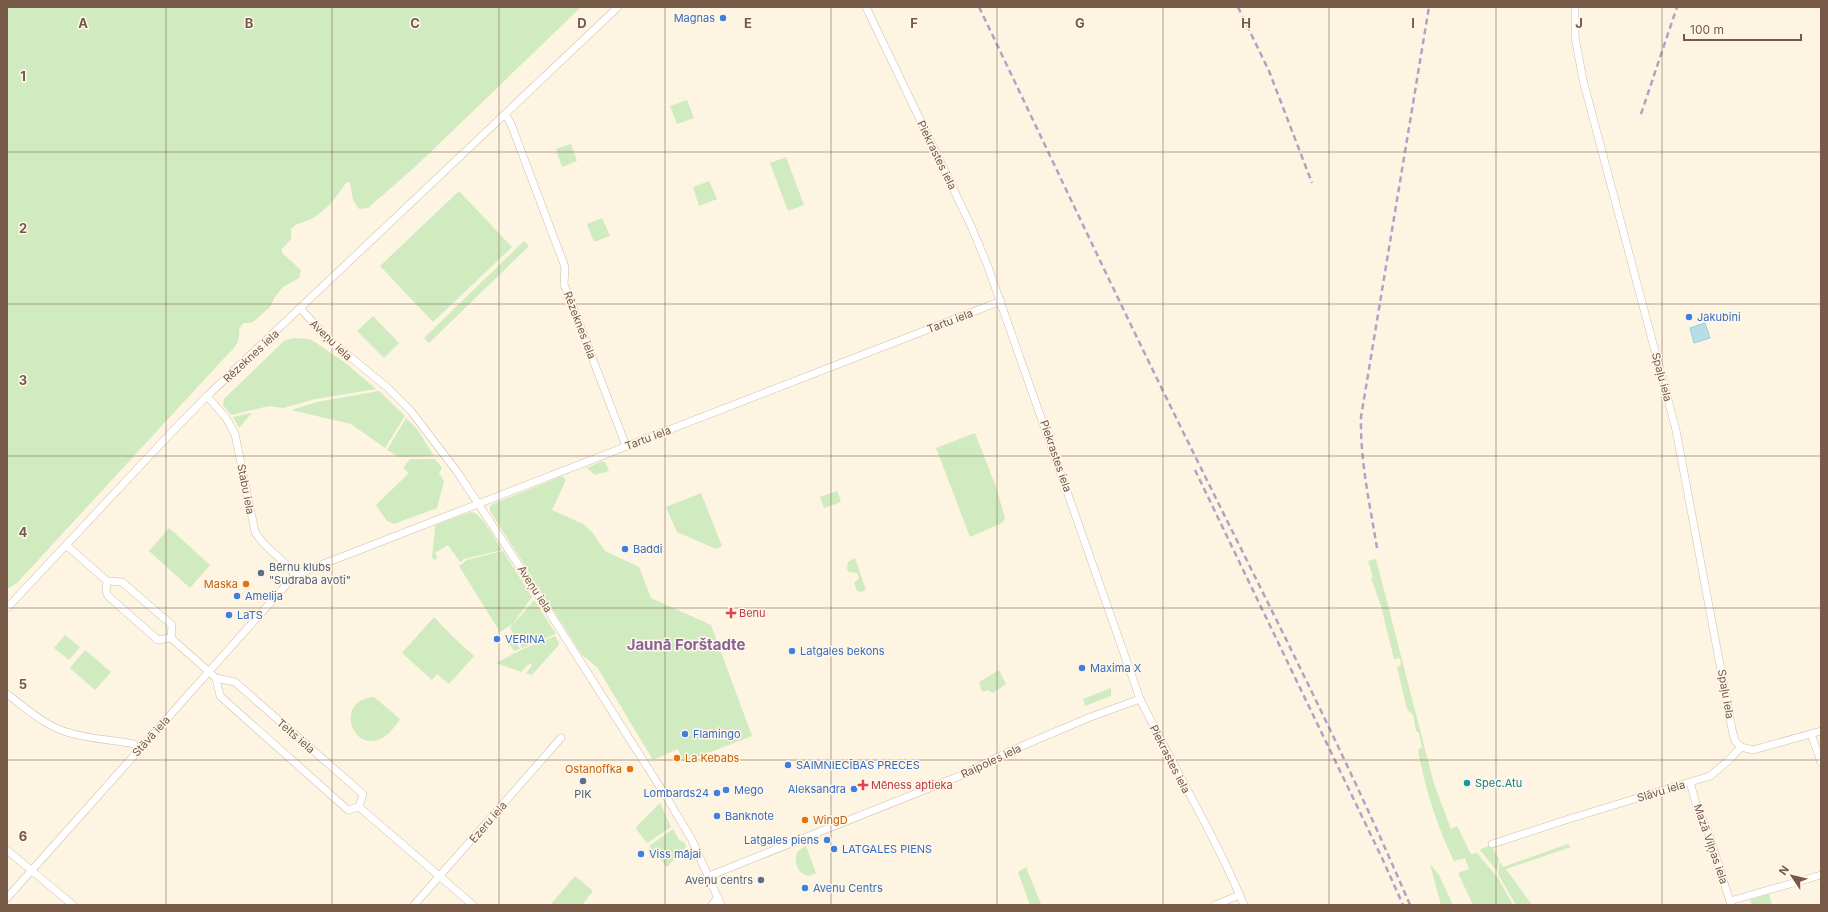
<svg xmlns="http://www.w3.org/2000/svg" width="1828" height="912" font-family="Inter,sans-serif">
<style>
.green{fill:#d0ebc0}
.water{fill:#b5dee8;stroke:#9bceda}
.lines{fill:none;stroke-linecap:round;stroke-linejoin:round}
.minor-casing{stroke:#d1bdab;stroke-width:8}
.minor{stroke:#fff;stroke-width:7}
.rail{stroke:#b6a0c7;stroke-width:2.5;stroke-dasharray:6 4;stroke-linecap:butt}
.grid{fill:none;stroke:#765947;stroke-width:1;stroke-opacity:0.55}
.shop-dot{fill:#3f7fe0;stroke:#fff7e9;stroke-width:1.5}
.service-dot{fill:#5c6f8a;stroke:#fff7e9;stroke-width:1.5}
.food-dot{fill:#e8710a;stroke:#fff7e9;stroke-width:1.5}
.health-dot{fill:#e0444e;stroke:#fff7e9;stroke-width:1.5}
.culture-dot{fill:#0f9aa8;stroke:#fff7e9;stroke-width:1.5}
.labels{text-anchor:middle;dominant-baseline:central;stroke-width:3;stroke-linejoin:round;paint-order:stroke}
.shop-label{font-size:11px;fill:#366cbe;stroke:#fff7e9;text-anchor:start}
.street-label{font-size:11px;fill:#765947;stroke:#fff7e9}
.service-label{font-size:11px;fill:#4e5e75;stroke:#fff7e9;text-anchor:start}
.food-label{font-size:11px;fill:#c56008;stroke:#fff7e9;text-anchor:end}
.health-label{font-size:11px;fill:#be3a42;stroke:#fff7e9;text-anchor:start}
.culture-label{font-size:11px;fill:#0d838f;stroke:#fff7e9;text-anchor:start}
.district-label{font-size:15px;font-weight:bold;fill:#89629a;stroke:#fff7e9}
.grid-label{font-size:13px;text-anchor:middle;font-weight:bold;fill:#765947;stroke:#fff7e9;stroke-width:3;stroke-linejoin:round;paint-order:stroke}
</style>
<rect width="100%" height="100%" fill="#fdf4e2"/>
<!-- green -->
<g class="green">
<path d="M7 7H581L416 166 368 208 359 209 353 200 350 183 348 182 345 184C337 197 325 212 311 219 304 223 297 222 291 229V239L282 249V253L301 270 299 278 283 287 275 297 270 307 254 321 250 323H244C236 329 241 334 238 341 236 347 231 351 227 355L17 583 7 589Z"/>
<polygon points="687,100 694,118 677,124 670,106"/>
<polygon points="571,144 577,161 562,167 556,149"/>
<polygon points="786,157 804,205 788,211 770,163"/>
<polygon points="709,181 717,199 699,206 693,187"/>
<polygon points="459,191 512,247 433,322 380,266"/>
<polygon points="602,218 610,236 594,242 587,224"/>
<polygon points="524,241 529,246 429,343 424,338"/>
<polygon points="373,316 399,343 384,358 357,331"/>
<polygon points="293,338 308,339 315,342 348,365 376,389 316,399 283,408 269,406 231,415 223,405 224,399 284,341"/>
<polygon points="379,391 405,416 385,448 351,424 291,410 317,402"/>
<polygon points="251,413 252,413 239,428 233,417"/>
<polygon points="406,418 417,429 434,456 399,457 387,450"/>
<polygon points="975,433 996,487 1005,518 1002,523 970,537 936,448"/>
<polygon points="410,459 435,459 442,468 439,473 444,481 437,508 394,524 387,521 376,505 409,473 403,468"/>
<polygon points="602,461 606,463 609,471 595,475 587,468 580,471"/>
<polygon points="562,476 566,480 552,510 583,524 592,532 605,551 639,567 651,598 711,625 752,736 684,762 678,749 653,760 597,667 582,655 490,511 490,506 493,504"/>
<polygon points="837,491 841,502 824,508 820,497"/>
<polygon points="701,493 722,546 716,549 677,532 666,507"/>
<path d="M471 512C482 513 495 540 502 550L464 559 460 562 448 545 435 553 438 558 434 560 432 558 435 527 436 525Z"/>
<polygon points="169,528 210,565 190,588 149,551"/>
<polygon points="503,551 532,597 513,624 500,632 459,566 467,560"/>
<polygon points="855,558 866,590 861,592 857,591 854,583 859,578 857,573 849,572 847,569 848,562"/>
<path d="M1376 559 1434 784 1451 829 1457 826 1471 854 1477 853 1498 878 1513 905H1473L1458 873 1469 869 1465 858 1454 861C1437 826 1425 789 1418 750L1422 747 1419 733 1416 731 1413 715 1407 709 1397 667 1401 665 1400 658 1394 659 1381 606 1371 578 1373 577 1368 561Z"/>
<polygon points="534,600 556,634 522,648 510,628"/>
<polygon points="434,617 452,636 474,656 449,684 437,674 432,680 402,653"/>
<polygon points="65,635 80,647 69,660 54,648"/>
<polygon points="508,635 512,636 520,649 514,651 505,637"/>
<polygon points="555,636 559,643 558,646 532,675 526,673 532,666 530,663 521,672 496,663 523,649"/>
<polygon points="85,650 111,672 95,690 70,668"/>
<polygon points="999,670 1006,684 993,693 988,690 982,692 979,682"/>
<polygon points="1111,688 1111,696 1085,706 1083,699"/>
<path d="M374 697 400 719C363 778 325 701 374 697Z"/>
<polygon points="660,803 671,827 647,843 636,829 638,825"/>
<polygon points="673,829 679,840 685,843 686,847 667,867 649,846"/>
<polygon points="1568,844 1571,847 1506,869 1532,905 1516,905 1498,874 1500,862 1503,867"/>
<polygon points="1491,845 1499,859 1497,871 1480,850 1481,849"/>
<path d="M806 846 816 873 809 876C797 874 793 861 798 851Z"/>
<polygon points="1430,864 1439,875 1453,905 1441,905"/>
<polygon points="1026,867 1041,904 1030,905 1018,872"/>
<polygon points="575,876 593,891 582,905 550,905"/>
<polygon points="1769,894 1772,905 1752,905 1750,900"/>
</g>
<!-- water -->
<polygon class="water" points="1705,323 1710,338 1694,343 1690,328"/>
<g class="lines">
<defs>
<g id="minor">
<path d="M866 7 971 226 987 264 1140 699C1174 768 1214 834 1244 905"/>
<polyline points="1575,7 1575,37 1583,80 1676,430 1732,729 1735,741 1741,747"/>
<polyline points="505,114 511,124 565,267 564,284 626,446"/>
<polyline points="301,309 327,338 388,388 411,411 458,473 537,593 667,798 692,840 721,905"/>
<path d="M207 396 226 418 235 434 255 532C265 549 283 558 295 575"/>
<polyline points="66,545 107,581 122,582 172,625 171,638"/>
<polyline points="107,581 106,591 108,596 158,640 171,638"/>
<polyline points="7,608 169,435 207,396 618,7"/>
<polyline points="171,638 216,678 235,682 363,794 359,807"/>
<polyline points="216,678 220,696 348,810 359,807"/>
<path d="M7 694C26 708 46 727 70 733 90 739 113 740 134 744"/>
<polyline points="1811,734 1821,762"/>
<polyline points="1690,782 1698,811 1708,831 1731,905"/>
<polyline points="359,807 473,905"/>
<polyline points="1492,844 1572,818 1710,776 1728,761 1741,747 1753,750 1821,731"/>
<polyline points="7,850 73,905"/>
<polyline points="709,876 962,775 1008,752 1088,718 1140,699"/>
<polyline points="7,898 295,575 1001,301"/>
<polyline points="1730,901 1821,875"/>
<polyline points="414,905 561,738"/>
<polyline points="712,905 718,897"/>
<polyline points="1215,905 1240,895"/>
</g>
</defs>
<!-- minor casing -->
<use href="#minor" class="minor-casing"/>
<!-- minor -->
<use href="#minor" class="minor"/>
<!-- rail -->
<g class="rail">
<path d="M979 7C1051 157 1122 309 1196 458 1269 606 1345 753 1410 905"/>
<polyline points="1238,7 1269,71 1312,183"/>
<polyline points="1641,114 1677,7"/>
<polyline points="1195,470 1382,858 1403,905"/>
<path d="M1377 548C1370 505 1360 461 1361 417L1429 7"/>
</g>
</g>
<!-- grid -->
<path class="grid" d="M166 7V905M332 7V905M499 7V905M665 7V905M831 7V905M997 7V905M1163 7V905M1329 7V905M1496 7V905M1662 7V905M7 152H1821M7 304H1821M7 456H1821M7 608H1821M7 760H1821"/>
<!-- markers -->
<g class="shop-dot">
<circle cx="723" cy="18" r="4"/>
<circle cx="1689" cy="317" r="4"/>
<circle cx="625" cy="549" r="4"/>
<circle cx="237" cy="596" r="4"/>
<circle cx="229" cy="615" r="4"/>
<circle cx="497" cy="639" r="4"/>
<circle cx="792" cy="651" r="4"/>
<circle cx="1082" cy="668" r="4"/>
<circle cx="685" cy="734" r="4"/>
<circle cx="788" cy="765" r="4"/>
<circle cx="854" cy="789" r="4"/>
<circle cx="726" cy="790" r="4"/>
<circle cx="717" cy="793" r="4"/>
<circle cx="717" cy="816" r="4"/>
<circle cx="827" cy="840" r="4"/>
<circle cx="834" cy="849" r="4"/>
<circle cx="641" cy="854" r="4"/>
<circle cx="805" cy="888" r="4"/>
</g>
<g class="service-dot">
<circle cx="261" cy="573" r="4"/>
<circle cx="583" cy="781" r="4"/>
<circle cx="761" cy="880" r="4"/>
</g>
<g class="food-dot">
<circle cx="246" cy="584" r="4"/>
<circle cx="677" cy="758" r="4"/>
<circle cx="630" cy="769" r="4"/>
<circle cx="805" cy="820" r="4"/>
</g>
<g class="health-dot">
<path d="M729 607h4v4h4v4h-4v4h-4v-4h-4v-4h4z"/>
<path d="M861 779h4v4h4v4h-4v4h-4v-4h-4v-4h4z"/>
</g>
<circle class="culture-dot" cx="1467" cy="783" r="4"/>
<g class="labels">
<!-- shop labels -->
<g class="shop-label">
<text x="715" y="18" text-anchor="end">Magnas</text>
<text x="1697" y="317">Jakubini</text>
<text x="633" y="549">Baddi</text>
<text x="245" y="596">Amelija</text>
<text x="237" y="615">LaTS</text>
<text x="505" y="639">VERINA</text>
<text x="800" y="651">Latgales bekons</text>
<text x="1090" y="668">Maxima X</text>
<text x="693" y="734">Flamingo</text>
<text x="796" y="765">SAIMNIECĪBAS PRECES</text>
<text x="846" y="789" text-anchor="end">Aleksandra</text>
<text x="734" y="790">Mego</text>
<text x="709" y="793" text-anchor="end">Lombards24</text>
<text x="725" y="816">Banknote</text>
<text x="819" y="840" text-anchor="end">Latgales piens</text>
<text x="842" y="849">LATGALES PIENS</text>
<text x="649" y="854">Viss mājai</text>
<text x="813" y="888">Avenu Centrs</text>
</g>
<!-- street labels -->
<g class="street-label">
<text transform="translate(937 155) rotate(64)">Piekrastes iela</text>
<text transform="translate(950 321) rotate(-21)">Tartu iela</text>
<text transform="translate(580 325) rotate(69)">Rēzeknes iela</text>
<text transform="translate(331 340) rotate(44)">Aveņu iela</text>
<text transform="translate(251 356) rotate(-43)">Rēzeknes iela</text>
<text transform="translate(1662 377) rotate(75)">Spaļu iela</text>
<text transform="translate(648 438) rotate(-21)">Tartu iela</text>
<text transform="translate(1056 456) rotate(71)">Piekrastes iela</text>
<text transform="translate(246 489) rotate(79)">Stabu iela</text>
<text transform="translate(535 589) rotate(57)">Aveņu iela</text>
<text transform="translate(1726 694) rotate(80)">Spaļu iela</text>
<text transform="translate(151 736) rotate(-48)">Stāvā iela</text>
<text transform="translate(296 736) rotate(41)">Telts iela</text>
<text transform="translate(1170 759) rotate(63)">Piekrastes iela</text>
<text transform="translate(991 761) rotate(-25)">Raipoles iela</text>
<text transform="translate(1661 791) rotate(-17)">Slāvu iela</text>
<text transform="translate(488 822) rotate(-49)">Ezeru iela</text>
<text transform="translate(1711 844) rotate(71)">Mazā Viļņas iela</text>
</g>
<!-- service labels -->
<g class="service-label">
<text x="269" y="567">Bērnu klubs<tspan x="269" dy="13">"Sudraba avoti"</tspan></text>
<text x="583" y="794" text-anchor="middle">PIK</text>
<text x="753" y="880" text-anchor="end">Aveņu centrs</text>
</g>
<!-- food labels -->
<g class="food-label">
<text x="238" y="584">Maska</text>
<text x="685" y="758" text-anchor="start">La Kebabs</text>
<text x="622" y="769">Ostanoffka</text>
<text x="813" y="820" text-anchor="start">WingD</text>
</g>
<!-- health labels -->
<g class="health-label">
<text x="739" y="613">Benu</text>
<text x="871" y="785">Mēness aptieka</text>
</g>
<!-- culture labels -->
<g class="culture-label">
<text x="1475" y="783">Spec.Atu</text>
</g>
<!-- district labels -->
<g class="district-label">
<text x="686" y="644">Jaunā Forštadte</text>
</g>
</g>
<g class="grid-label">
<text x="83" y="28">A</text>
<text x="249" y="28">B</text>
<text x="415" y="28">C</text>
<text x="582" y="28">D</text>
<text x="748" y="28">E</text>
<text x="914" y="28">F</text>
<text x="1080" y="28">G</text>
<text x="1246" y="28">H</text>
<text x="1413" y="28">I</text>
<text x="1579" y="28">J</text>
<text x="23" y="81">1</text>
<text x="23" y="233">2</text>
<text x="23" y="385">3</text>
<text x="23" y="537">4</text>
<text x="23" y="689">5</text>
<text x="23" y="841">6</text>
</g>
<!-- border -->
<rect width="1828" height="912" fill="none" stroke="#765947" stroke-width="16"/>
<!-- north arrow -->
<g transform="translate(1792 876) rotate(305)" stroke="#fff7e9" stroke-width="3" paint-order="stroke">
<path d="M0-3L7 15L0 10L-7 15Z" fill="#765947"/>
<text y="-6" font-size="11" font-weight="bold" text-anchor="middle" fill="#765947">N</text>
</g>
<!-- scale -->
<path d="M1684 34v6h117v-6" fill="none" stroke="#765947" stroke-width="2"/>
<text x="1690" y="34" font-size="12" fill="#765947" stroke="#fff7e9" stroke-width="3" paint-order="stroke">100 m</text>
</svg>
